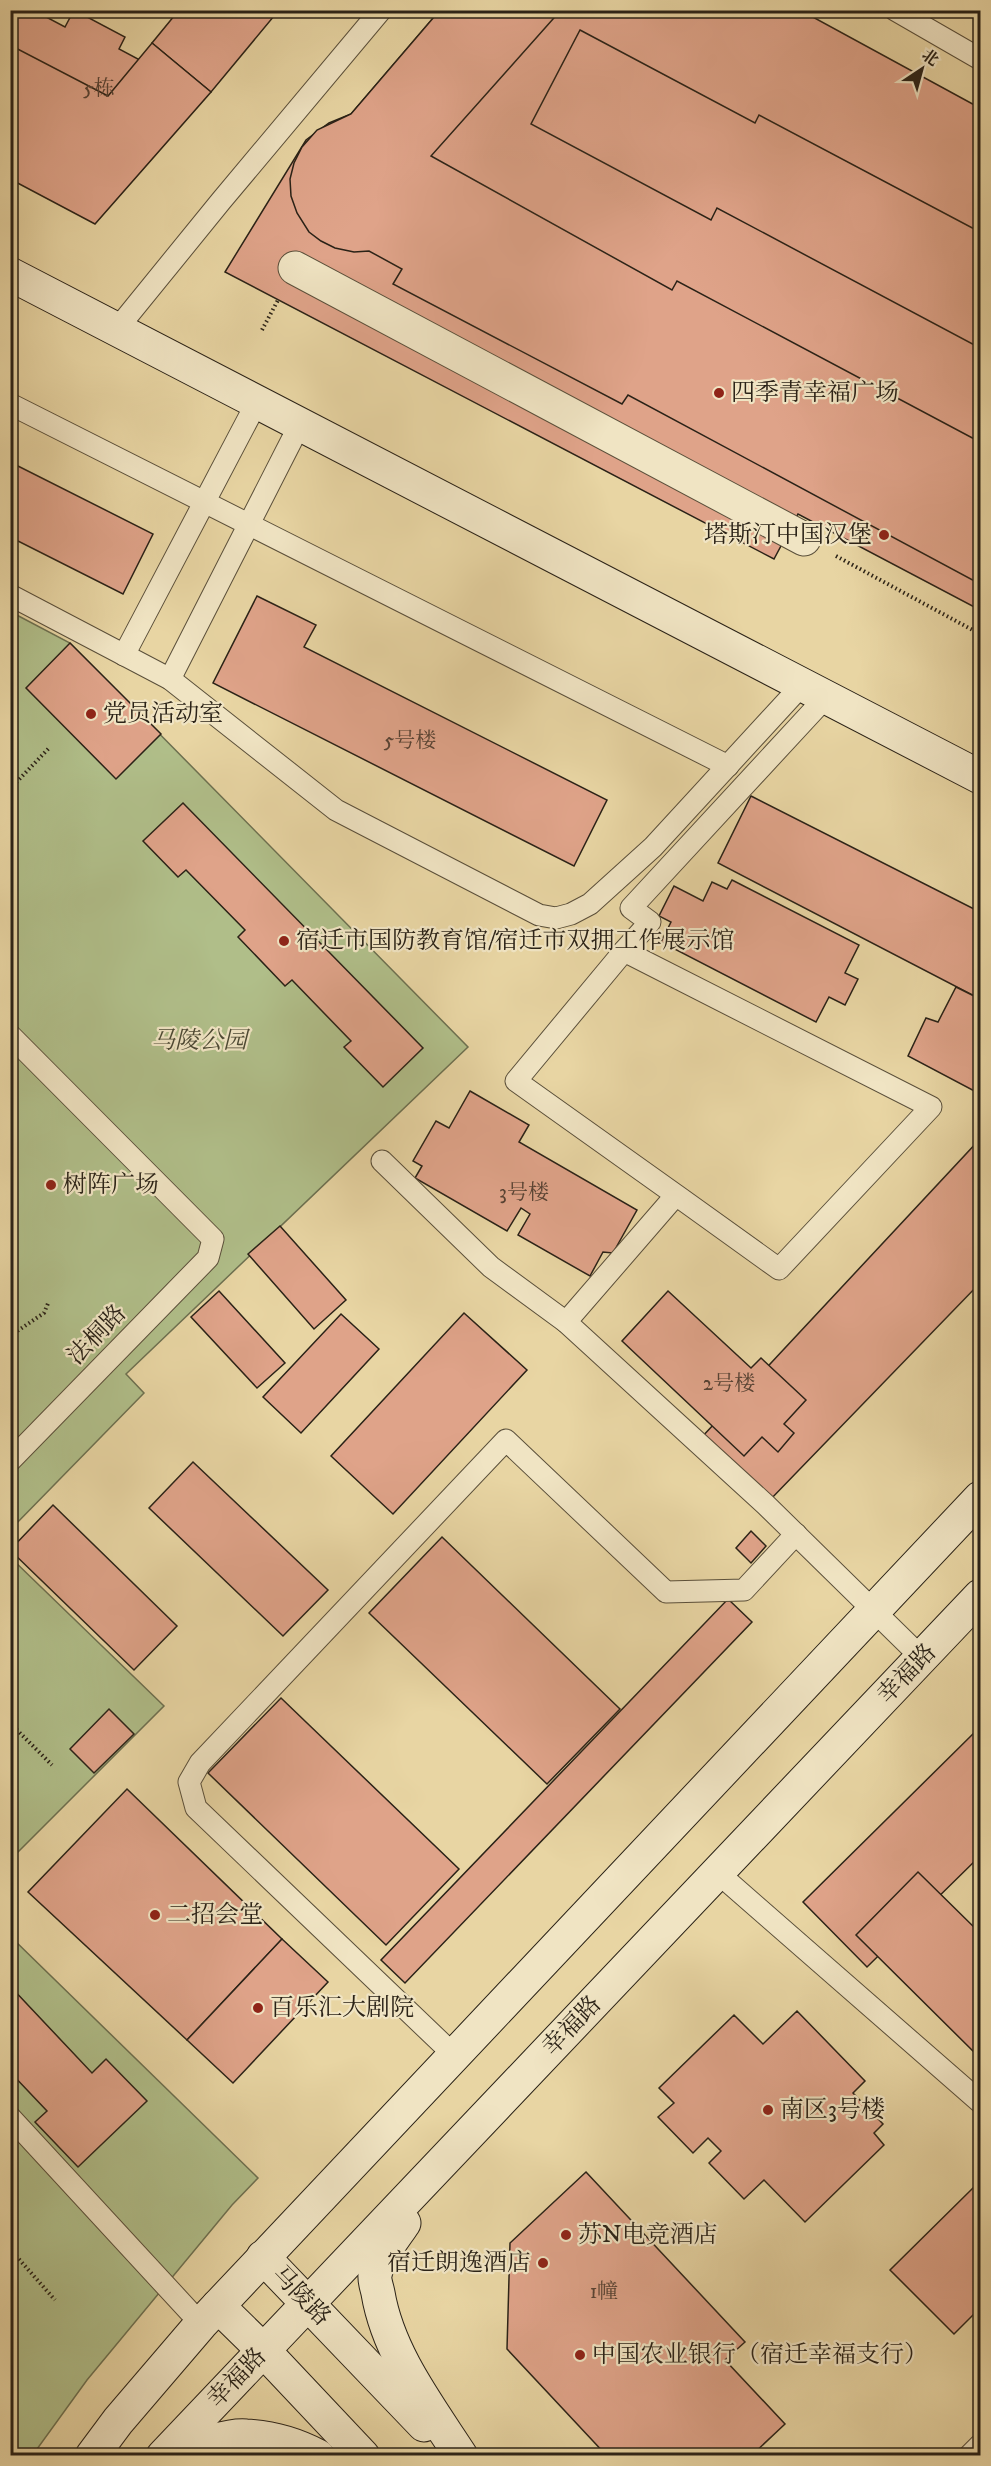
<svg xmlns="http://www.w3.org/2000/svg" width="991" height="2466" font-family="'IM FELL DW Pica','Noto Serif SC',serif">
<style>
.green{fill:#b0be89;stroke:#6d7050;stroke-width:1.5}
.building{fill:#dfa389;stroke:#2a2217;stroke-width:1.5}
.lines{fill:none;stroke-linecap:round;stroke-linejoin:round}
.lane-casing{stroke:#5a4f3a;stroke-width:23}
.street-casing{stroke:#5a4f3a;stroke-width:35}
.secondary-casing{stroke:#2a2217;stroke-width:35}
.path{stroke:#2a2217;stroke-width:4;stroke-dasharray:1.5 3;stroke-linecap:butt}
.lane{stroke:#f0e4c3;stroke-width:21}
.street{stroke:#f0e4c3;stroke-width:33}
.secondary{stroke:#f0e4c3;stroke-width:33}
.poi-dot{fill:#8f2418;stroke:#f0e4c3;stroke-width:2}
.labels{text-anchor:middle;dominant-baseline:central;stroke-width:4.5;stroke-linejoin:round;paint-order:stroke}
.number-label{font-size:21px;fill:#574234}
.poi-label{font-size:24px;fill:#2a2217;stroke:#f0e4c3;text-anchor:start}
.park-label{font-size:24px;font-style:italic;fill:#4c4934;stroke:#f0e4c3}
.street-label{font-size:24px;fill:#2a2217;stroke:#f0e4c3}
</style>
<rect width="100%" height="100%" fill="#e8d5a3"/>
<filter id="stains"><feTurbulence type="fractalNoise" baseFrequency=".00333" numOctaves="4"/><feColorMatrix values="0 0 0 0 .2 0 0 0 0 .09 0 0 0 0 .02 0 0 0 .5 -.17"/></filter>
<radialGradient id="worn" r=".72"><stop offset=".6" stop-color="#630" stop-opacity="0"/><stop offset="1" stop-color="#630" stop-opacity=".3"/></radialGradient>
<!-- green -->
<g class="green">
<polygon points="11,612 70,643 468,1047 126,1374 144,1393 11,1529"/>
<polygon points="10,1557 164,1706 11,1859 10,1859"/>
<polygon points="10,1936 258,2178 232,2205 87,2380 32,2456 10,2455"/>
</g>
<!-- building -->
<g class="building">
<polygon points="10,10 33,10 65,27 74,10 125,37 119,49 149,65 153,56 190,75 145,165 106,145 98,162 10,118 10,112 21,91 10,86"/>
<polygon points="179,10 279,10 211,92 152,43"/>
<polygon points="440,10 800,10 980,108 980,610 798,514 774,559 225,272 306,140 329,123 351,114"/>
<polygon points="440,10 561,10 431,156 672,290 677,281 980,442 980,584 628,395 622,404 393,284 402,269 369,251 354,252 335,248 321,241 309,232 297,213 291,196 290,179 294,163 302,147 317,130 351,114"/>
<polygon points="580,30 755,123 759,115 980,232 980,348 717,208 711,220 531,124"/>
<polygon points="152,43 211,92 95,224 10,179 10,45 108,96"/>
<polygon points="10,462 153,534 123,594 10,537"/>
<polygon points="257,596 316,625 304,647 607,800 574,866 213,683"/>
<polygon points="70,643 161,734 116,779 26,688"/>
<polygon points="751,796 980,912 980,999 718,863"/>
<polygon points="183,803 423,1048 383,1087 344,1047 351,1041 292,980 285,986 238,937 245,930 186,870 178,877 143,841"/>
<polygon points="732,880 859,945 845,973 858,979 845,1005 829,997 816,1022 661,942 671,922 659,916 674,886 703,901 712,882 727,889"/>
<polygon points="956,987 980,999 980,1094 908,1056 926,1018 938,1022"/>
<polygon points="470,1091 529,1125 519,1142 637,1210 613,1253 603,1252 590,1276 518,1235 530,1214 521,1208 507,1231 415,1178 422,1166 413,1161 436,1121 449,1128"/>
<polygon points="980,1139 980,1190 957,1165"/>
<polygon points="980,1139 980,1283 768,1502 701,1438"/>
<polygon points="280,1226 346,1300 314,1329 248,1254"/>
<polygon points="219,1291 285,1363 257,1388 191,1317"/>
<polygon points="668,1291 751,1368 761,1358 806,1400 784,1424 794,1433 778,1452 762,1437 744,1456 622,1341"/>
<polygon points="464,1313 527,1370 393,1514 331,1456"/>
<polygon points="341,1314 379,1349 301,1433 263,1397"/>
<polygon points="193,1462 328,1590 283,1636 149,1508"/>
<polygon points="53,1505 177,1626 134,1670 10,1550"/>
<polygon points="751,1531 766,1546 751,1563 736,1548"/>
<polygon points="442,1537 620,1709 547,1784 369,1613"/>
<polygon points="728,1599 752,1622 405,1983 381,1960"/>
<polygon points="281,1698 459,1869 386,1945 208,1773"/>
<polygon points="109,1709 134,1734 94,1773 70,1749"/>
<polygon points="980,1727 980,1856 867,1967 803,1902"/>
<polygon points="127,1789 282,1939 187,2040 28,1892"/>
<polygon points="918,1872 980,1933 980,2058 856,1935"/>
<polygon points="282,1939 328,1982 233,2083 187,2040"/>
<polygon points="10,1986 92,2073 106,2059 147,2101 78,2167 35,2122 47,2111 10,2072"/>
<polygon points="797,2011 865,2081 853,2093 883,2124 874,2133 884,2145 805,2222 764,2180 744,2199 709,2163 721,2151 708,2138 693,2153 658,2117 674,2103 659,2088 734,2015 763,2044"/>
<polygon points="586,2172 745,2342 725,2360 785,2424 751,2456 607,2456 507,2349 510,2243"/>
<polygon points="975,2186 980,2191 980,2308 954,2334 890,2270"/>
</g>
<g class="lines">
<defs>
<g id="lane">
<polyline points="895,10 980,59"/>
<polyline points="117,329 221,201 381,10"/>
<polyline points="10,404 728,766"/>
<polyline points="10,595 170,679 336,810 539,915 556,918 571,914 590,904 653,847 802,685"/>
<polyline points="124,655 257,402"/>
<polyline points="170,679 300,424"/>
<polyline points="624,951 650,922 631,908 826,697"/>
<polyline points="10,1035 213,1239 208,1258 10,1461"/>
<polyline points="382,1161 491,1267 566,1322"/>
<polyline points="676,1195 779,1269 931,1107 624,951 516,1081 676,1195 566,1322 766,1505 922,1658"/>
<polyline points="718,1873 980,2102"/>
<polyline points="454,2055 196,1808 189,1782 200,1763 506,1440 666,1592 744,1590 796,1534"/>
<polyline points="10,2117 201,2324"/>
<polyline points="969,2456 980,2445"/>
</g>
<polyline id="street" points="295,268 804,539"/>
<g id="secondary">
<polyline points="10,274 980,777"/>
<path d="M404 2223C394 2238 378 2257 375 2275 374 2280 377 2288 378 2293 388 2353 428 2405 461 2456"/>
<polyline points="263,2257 424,2425"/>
<polyline points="218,2306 264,2351 363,2456"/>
<polyline points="92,2456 118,2421 201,2324 980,1498"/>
<polyline points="163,2456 980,1596"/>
<path d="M169 2456C189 2449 226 2434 246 2436 271 2437 297 2445 318 2456"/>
</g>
</defs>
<!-- lane casing -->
<use href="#lane" class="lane-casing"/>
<!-- street casing -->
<use href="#street" class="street-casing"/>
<!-- secondary casing -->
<use href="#secondary" class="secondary-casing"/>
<!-- path -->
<g class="path">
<polyline points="262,330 278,300"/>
<polyline points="836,556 980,634"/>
<polyline points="10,789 49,748"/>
<polyline points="10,1336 44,1313 49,1301"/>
<polyline points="10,1723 52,1765"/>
<polyline points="10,2249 55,2300"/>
</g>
<!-- lane -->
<use href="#lane" class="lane"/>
<!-- street -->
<use href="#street" class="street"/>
<!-- secondary -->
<use href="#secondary" class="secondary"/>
</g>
<!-- markers -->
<g class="poi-dot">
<circle cx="719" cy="393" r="6"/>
<circle cx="884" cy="535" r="6"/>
<circle cx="91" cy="714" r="6"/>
<circle cx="284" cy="941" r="6"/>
<circle cx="51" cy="1185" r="6"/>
<circle cx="155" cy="1915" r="6"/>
<circle cx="258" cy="2008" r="6"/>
<circle cx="768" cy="2110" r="6"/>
<circle cx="566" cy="2235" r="6"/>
<circle cx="543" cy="2263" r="6"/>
<circle cx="580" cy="2355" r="6"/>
</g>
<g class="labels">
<!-- number labels -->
<g class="number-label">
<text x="99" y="89">5栋</text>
<text x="410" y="741">5号楼</text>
<text x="524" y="1193">3号楼</text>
<text x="729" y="1384">2号楼</text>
<text x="604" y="2292">1幢</text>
</g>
<!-- poi labels -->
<g class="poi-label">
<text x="731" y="393">四季青幸福广场</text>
<text x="872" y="535" text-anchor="end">塔斯汀中国汉堡</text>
<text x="103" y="714">党员活动室</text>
<text x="296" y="941">宿迁市国防教育馆/宿迁市双拥工作展示馆</text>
<text x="63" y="1185">树阵广场</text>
<text x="167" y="1915">二招会堂</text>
<text x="270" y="2008">百乐汇大剧院</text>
<text x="780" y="2110">南区3号楼</text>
<text x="578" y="2235">苏N电竞酒店</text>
<text x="531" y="2263" text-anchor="end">宿迁朗逸酒店</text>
<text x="592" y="2355">中国农业银行（宿迁幸福支行）</text>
</g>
<!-- park labels -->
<g class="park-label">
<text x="199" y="1041">马陵公园</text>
</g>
<!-- street labels -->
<g class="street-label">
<text transform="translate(97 1335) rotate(-46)">法桐路</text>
<text transform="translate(907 1674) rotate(-46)">幸福路</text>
<text transform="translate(572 2026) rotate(-46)">幸福路</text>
<text transform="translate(301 2296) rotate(46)">马陵路</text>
<text transform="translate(237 2378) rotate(-46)">幸福路</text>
</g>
</g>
<!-- margin -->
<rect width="991" height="2466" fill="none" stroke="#e8d5a3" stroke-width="36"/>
<rect x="12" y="12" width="967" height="2442" fill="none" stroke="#2a2217" stroke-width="3"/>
<rect x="18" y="18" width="955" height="2430" fill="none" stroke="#2a2217" stroke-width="1.5"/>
<!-- north arrow -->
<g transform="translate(922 69) rotate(36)" stroke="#f0e4c3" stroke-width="4.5" paint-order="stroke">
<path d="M0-4.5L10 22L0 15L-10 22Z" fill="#2a2217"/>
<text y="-9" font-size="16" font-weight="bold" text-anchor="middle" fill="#2a2217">北</text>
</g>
<rect width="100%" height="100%" filter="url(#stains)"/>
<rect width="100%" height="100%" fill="url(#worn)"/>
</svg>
